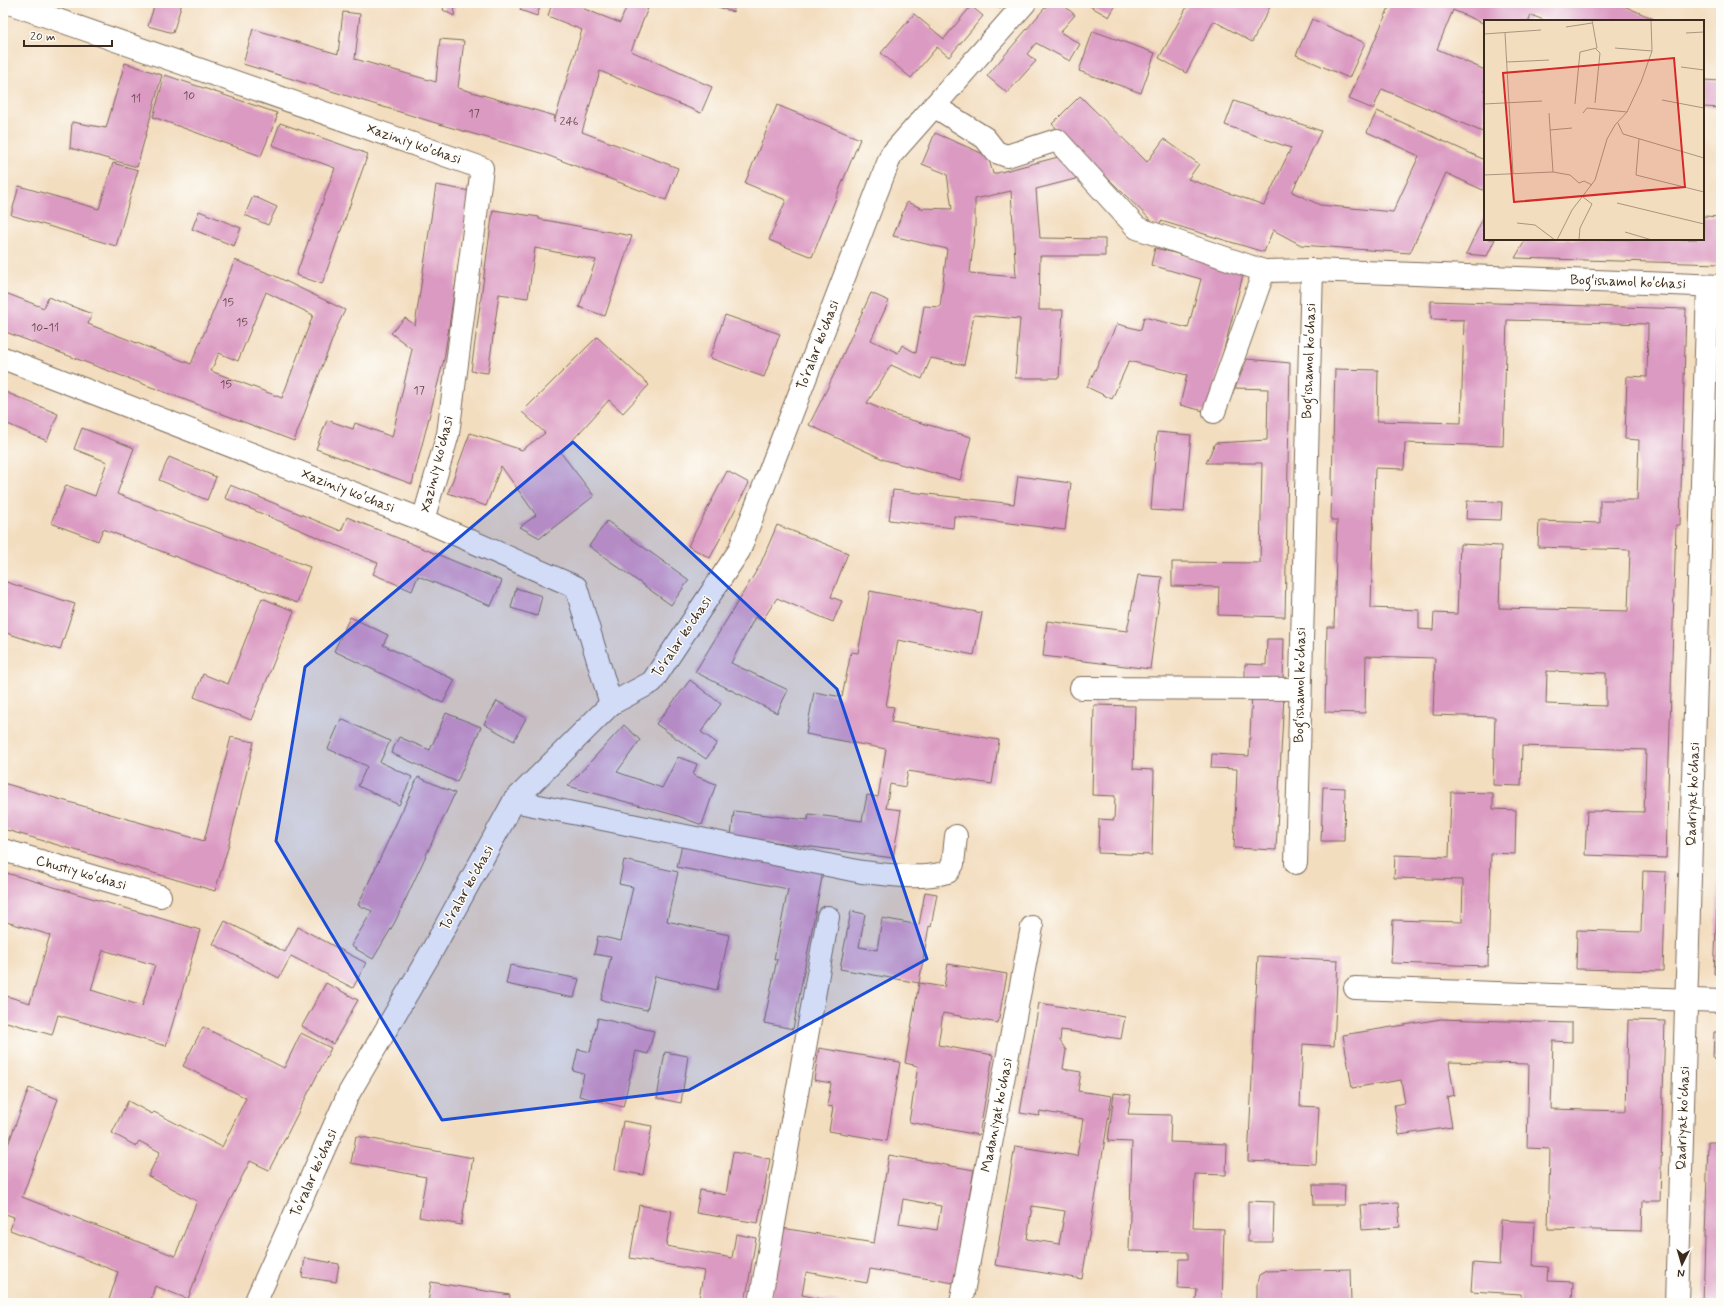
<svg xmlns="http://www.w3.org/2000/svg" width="1724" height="1306" font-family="Mynerve,sans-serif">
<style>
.building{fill:#db9ac2;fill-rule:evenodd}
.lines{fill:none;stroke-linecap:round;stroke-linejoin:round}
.minor-casing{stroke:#7b6956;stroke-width:24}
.minor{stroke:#fff;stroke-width:22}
.marked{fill:#1d4ed8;fill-opacity:0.2;stroke:#1d4ed8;stroke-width:3;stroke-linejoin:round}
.labels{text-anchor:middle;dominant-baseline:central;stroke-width:3;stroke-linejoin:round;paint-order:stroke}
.number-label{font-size:12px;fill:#634647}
.street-label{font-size:14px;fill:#3b2a1e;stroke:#fdfcf7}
.inset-road{fill:none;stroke:#a9957f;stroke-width:1}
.view{fill:#d62828;fill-opacity:0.15;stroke:#d62828;stroke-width:2}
.inset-edge{fill:none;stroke:#3b2a1e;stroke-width:2}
</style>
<rect width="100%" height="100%" fill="#fdfcf7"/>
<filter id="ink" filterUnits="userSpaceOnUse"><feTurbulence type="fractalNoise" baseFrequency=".025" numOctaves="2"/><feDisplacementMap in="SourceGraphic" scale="8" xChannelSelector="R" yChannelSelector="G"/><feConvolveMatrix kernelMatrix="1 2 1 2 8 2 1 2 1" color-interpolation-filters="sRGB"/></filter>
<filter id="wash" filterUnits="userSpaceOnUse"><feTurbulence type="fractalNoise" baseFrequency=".012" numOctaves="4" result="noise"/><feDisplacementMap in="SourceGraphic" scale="16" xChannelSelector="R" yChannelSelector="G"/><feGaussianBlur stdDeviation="0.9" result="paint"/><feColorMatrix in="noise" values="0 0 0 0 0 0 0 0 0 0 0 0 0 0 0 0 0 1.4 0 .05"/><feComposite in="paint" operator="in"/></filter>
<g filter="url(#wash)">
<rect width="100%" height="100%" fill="#f3ddbf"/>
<g id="blocks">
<!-- building -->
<g class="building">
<polygon points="155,3 182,3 173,33 148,26"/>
<polygon points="445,3 455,3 454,16 443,10"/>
<polygon points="512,3 541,3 537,16 520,10 521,6"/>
<polygon points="552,3 584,3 582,8 620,23 628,3 650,3 631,51 712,87 701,113 600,71 582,132 678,168 666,200 544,154 449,127 243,64 253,29 338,54 343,12 360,14 355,59 436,82 440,39 464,41 458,88 555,116 554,122 582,30 548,16"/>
<polygon points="706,3 736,3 733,12"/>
<polygon points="994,3 1004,3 1000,8"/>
<polygon points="1049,3 1061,3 1075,15 1060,32 1080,44 1070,61 1036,43 1027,54 1036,61 1007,93 987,76"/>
<polygon points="1089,3 1117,3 1109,17 1088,5"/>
<polygon points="1183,3 1272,3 1252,42 1214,21 1186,73 1159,58 1188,5"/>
<polygon points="1391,3 1617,3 1654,19 1654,21 1546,21 1531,15 1529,21 1485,21 1485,24 1453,10 1437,49 1485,70 1485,133 1382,89 1373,109 1349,99"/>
<polygon points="971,6 983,16 949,57 937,47 911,78 881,53 914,14 944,39"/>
<polygon points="1312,19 1365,43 1349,78 1296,55"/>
<polygon points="1093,31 1155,53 1141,93 1079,71"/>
<polygon points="125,63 162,75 137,167 70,148 72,122 106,128"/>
<polygon points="165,75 277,113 276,116 277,117 261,156 153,117"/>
<polygon points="1703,80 1721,81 1721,108 1703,107"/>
<polygon points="1080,96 1147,162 1164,139 1199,164 1188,179 1264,205 1291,148 1225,125 1234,101 1321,131 1292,192 1320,205 1393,212 1419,156 1367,132 1377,111 1485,160 1485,191 1446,173 1410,253 1301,245 1273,230 1264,252 1161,221 1158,227 1052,124"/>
<polygon points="777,105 860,139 812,257 769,240 786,200 745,183"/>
<polygon points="280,123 368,154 322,284 296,275 335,168 272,145"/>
<path d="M935 133 988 156 993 174 1062 156 1083 177 1036 189 1040 238 1105 239V256H1040L1039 310H1063L1059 378H1015L1020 319 974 315 964 365 931 358 922 379 891 365 867 403 897 416 971 437 960 480 885 460 809 425 829 385 871 293 889 301 871 340 898 353 902 345 916 353 924 306 940 307 947 249 893 236 907 202 921 208 952 209 947 174 922 164ZM1011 191 1016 277 970 273 975 226V199Z"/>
<polygon points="113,163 138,170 116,246 11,215 19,186 99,209"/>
<polygon points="436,185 470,191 444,359 412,484 316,449 327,420 353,429 355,423 392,437 412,349 391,333 405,318 415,325"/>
<polygon points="253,196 277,207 268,225 245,215"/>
<polygon points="493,210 539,217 539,219 632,236 605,316 579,307 596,260 535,248 528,298 499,294 488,373 471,371"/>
<polygon points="199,211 241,228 234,246 192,229"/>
<polygon points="1485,214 1485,239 1495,239 1487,256 1466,254"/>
<polygon points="1703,216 1721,217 1721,264 1515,258 1526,239 1703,239"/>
<polygon points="1155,248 1244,271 1208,412 1180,405 1187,375 1129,361 1112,399 1087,387 1117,324 1141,330 1144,317 1188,328 1201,279 1151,265"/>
<path d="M235 260 273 275 345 310 337 327 294 441 3 331V292L44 308 48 297 92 314 88 324 191 364ZM266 292 313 315 282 398 211 371 219 353 238 361Z"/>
<path d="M1431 301 1686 309 1680 525H1676L1666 858 1585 855 1587 811 1644 812 1646 750 1522 746 1521 786 1493 785 1495 717 1433 715 1435 658 1366 656 1365 713 1325 712 1327 627H1334L1337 520H1331L1335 369 1378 370 1377 421 1461 423 1464 320 1431 319ZM1507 320 1648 324 1647 377 1627 376 1625 439 1639 440 1637 500H1600V523L1539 521 1538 547 1630 550 1628 611 1499 608 1501 546 1460 544 1457 614 1434 613 1433 630 1419 629V610L1371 608 1375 468 1404 469 1405 443 1503 446ZM1547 671 1606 673V706L1546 704Z"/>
<polygon points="725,315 780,334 764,377 710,358"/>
<polygon points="597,337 649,385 623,413 609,400 561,453 594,496 540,538 520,527 536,515 501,466 486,506 448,493 470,433 522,450 545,433 522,412"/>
<polygon points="1247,359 1290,363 1285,617 1218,615 1219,587 1172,586 1172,562 1260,563 1262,463 1206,463 1215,443 1267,440 1268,389 1235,388"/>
<polygon points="3,391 58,414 47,441 3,422"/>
<polygon points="82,428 134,448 117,494 310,567 297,603 103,529 98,541 51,523 66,485 95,496 107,462 74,449"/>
<polygon points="1157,432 1191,435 1184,512 1151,510"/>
<polygon points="169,457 216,477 207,500 159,480"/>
<polygon points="727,471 749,483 710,558 688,546"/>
<polygon points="1018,476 1071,483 1065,530 954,516 953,528 889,520 893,490 1014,504"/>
<polygon points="230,485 341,531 347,517 502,581 491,606 418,576 412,591 373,574 378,563 225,498"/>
<polygon points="1467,501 1502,502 1501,520 1466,519"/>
<polygon points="607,521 689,580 671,605 589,546"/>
<polygon points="777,525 848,553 831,597 842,601 833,622 777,598 762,621 755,617 731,663 788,690 777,713 695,672 760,565"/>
<polygon points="1138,575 1162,577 1150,669 1043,656 1047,621 1127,631"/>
<polygon points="3,581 75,604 60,650 3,632"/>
<polygon points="516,588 542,596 537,616 511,608"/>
<polygon points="870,591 982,613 974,655 898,640 886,706 894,707 891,722 999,740 992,784 908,771 905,787 890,784 886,808 901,810 893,858 731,836 734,811 808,820 809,814 862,821 867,795 878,797 886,749 806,734 814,692 842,697 851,652 858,653"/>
<polygon points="262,598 294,611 251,720 194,697 203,674 228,684"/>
<polygon points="350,617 388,635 383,645 455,680 443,703 334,651"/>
<polygon points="1267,639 1284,639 1283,679 1245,679 1245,664 1266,665"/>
<polygon points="690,680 721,704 701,732 717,743 706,759 656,724"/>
<polygon points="1252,693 1284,695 1276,850 1234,848 1237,769 1211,768 1212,754 1249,756"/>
<polygon points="497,701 526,718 514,741 484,724"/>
<polygon points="1094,705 1135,706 1133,769 1154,770 1152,855 1098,853 1099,819 1114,820 1115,796 1092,795"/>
<polygon points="446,713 481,727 457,782 391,753 399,737 430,750"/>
<polygon points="341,719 390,741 380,762 412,777 399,805 358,786 367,766 328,749"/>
<polygon points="624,725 640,740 617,772 662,788 678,757 697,764 693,775 716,784 702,825 678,816 568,786"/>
<polygon points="231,737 254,742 228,848 215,891 3,829 3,783 204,841"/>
<polygon points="418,777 455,793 395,922 373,959 351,946 372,911 358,905"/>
<polygon points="1323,787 1345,788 1344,841 1321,841"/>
<polygon points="1451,792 1493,793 1493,809 1516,810 1515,854 1491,853 1488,966 1391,963 1393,920 1462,922 1463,880 1394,878 1395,855 1449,857"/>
<polygon points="682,844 823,872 793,1029 764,1023 777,959 774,959 788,889 677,867"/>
<polygon points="624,860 678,872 667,921 729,935 717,990 655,976 647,1010 601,1000 611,957 594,954 598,936 621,941 633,887 619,884"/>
<polygon points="1643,871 1666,872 1663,971 1576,969 1577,930 1641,932"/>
<path d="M3 872 200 930 166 1046 58 1015 52 1035 3 1021V995L30 1003 50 935 3 921ZM103 950 155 965 142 1006 91 990Z"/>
<polygon points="1718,886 1721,886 1721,974 1714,974"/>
<polygon points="925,892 937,894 931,927 929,926 919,983 944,987 948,964 1007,974 998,1023 943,1013 938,1045 993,1055 979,1135 909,1122 918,1066 905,1063 919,983 840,969 851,911 865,914 859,947 877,950 882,918 919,925"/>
<polygon points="225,921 285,952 298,927 366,963 353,988 291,956 279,978 213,944"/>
<polygon points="1258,956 1338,960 1334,1046 1303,1044 1300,1106 1319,1107 1316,1164 1248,1161"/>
<polygon points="510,965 579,979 574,998 506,984"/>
<polygon points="326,983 358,1000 333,1044 302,1026"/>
<path d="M1039 1003 1125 1017 1121 1039 1061 1030 1060 1041 1066 1050 1063 1069 1081 1072 1078 1091 1112 1096 1082 1279 995 1265 1015 1146 1077 1156 1083 1119 1040 1111 1039 1116 1020 1113ZM1032 1206 1065 1211 1059 1244 1027 1239Z"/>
<polygon points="598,1018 654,1031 648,1054 636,1051 623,1107 579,1096 584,1074 573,1071 578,1049 590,1052"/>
<polygon points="1441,1019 1572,1023 1572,1042 1553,1041 1551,1109 1626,1111 1628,1020 1665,1021 1660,1201 1643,1201 1642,1231 1548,1229 1550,1149 1527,1148 1529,1064 1449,1062 1454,1095 1447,1097 1452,1127 1399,1135 1394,1105 1405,1103 1401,1080 1352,1088 1343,1035"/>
<polygon points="203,1027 284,1068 301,1033 331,1048 269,1170 250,1161 214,1232 188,1299 155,1286 150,1303 108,1303 118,1272 10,1230 14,1217 3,1213 3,1158 29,1088 58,1099 22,1197 175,1256 197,1201 148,1176 160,1152 139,1141 136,1146 112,1133 128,1101 152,1114 154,1112 222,1147 246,1098 183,1066"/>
<polygon points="1714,1032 1721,1032 1721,1059 1713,1059"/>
<polygon points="819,1048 900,1062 887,1141 829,1131 833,1107 827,1106 831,1083 814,1080"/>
<polygon points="665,1052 688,1056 681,1103 657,1098"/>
<polygon points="1114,1093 1131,1095 1128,1114 1171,1115 1170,1142 1227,1144 1226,1175 1195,1174 1193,1228 1224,1229 1222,1303 1196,1303 1197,1289 1178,1288 1179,1259 1188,1259 1188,1252 1129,1251 1132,1142 1108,1141"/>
<polygon points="623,1121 652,1126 643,1175 615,1170"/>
<polygon points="356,1136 473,1158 461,1225 419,1217 426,1177 351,1163"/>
<polygon points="1708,1142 1721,1142 1721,1303 1703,1303"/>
<polygon points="733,1152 770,1159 758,1223 696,1213 700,1190 726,1195"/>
<path d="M889 1155 974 1170 954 1283 870 1269 867 1283 806 1272 802 1295 842 1303H770L782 1228 874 1243ZM903 1199 941 1206 937 1230 899 1224Z"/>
<polygon points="1313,1185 1345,1185 1344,1205 1314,1205"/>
<polygon points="1248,1201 1274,1202 1273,1242 1248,1242"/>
<polygon points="1398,1203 1400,1227 1362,1230 1360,1205"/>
<polygon points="639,1205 672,1211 666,1246 732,1258 736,1234 756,1238 745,1303 698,1303 704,1271 630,1258"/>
<polygon points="1501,1220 1535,1222 1533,1266 1548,1267 1547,1281 1573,1282 1572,1303 1521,1303 1521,1294 1471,1291 1473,1263 1499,1265"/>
<polygon points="305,1258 339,1264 336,1282 302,1277"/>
<polygon points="1350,1269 1351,1303 1257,1303 1257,1284 1259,1275 1266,1271"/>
<polygon points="431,1282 510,1295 509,1303 428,1303"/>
</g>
</g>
</g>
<g filter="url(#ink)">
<use href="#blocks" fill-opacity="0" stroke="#7b6956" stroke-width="1"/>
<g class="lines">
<defs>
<g id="minor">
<polyline points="9,3 482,168 448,434 423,520"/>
<polyline points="934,106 985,138 996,152 1007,156 1057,140 1137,228 1264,271 1312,270"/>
<polyline points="3,358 423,520 576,587 611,704"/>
<polyline points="1214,412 1264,271"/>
<polyline points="1081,688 1300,689"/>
<path d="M514 801 862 872C892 875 919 880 948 872L953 864 956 836"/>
<polyline points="3,850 160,896"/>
<polyline points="1296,863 1312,270 1721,286"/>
<polyline points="1355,988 1721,1001"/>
<polyline points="255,1303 349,1093 433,949 514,801 611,704 652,682 739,551 891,155 1025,3"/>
<polyline points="760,1303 828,917"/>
<polyline points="961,1303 1032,927"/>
<polyline points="1677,1303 1708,286"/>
</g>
</defs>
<!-- minor casing -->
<use href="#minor" class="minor-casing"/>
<!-- minor -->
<use href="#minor" class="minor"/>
</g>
</g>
<!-- marked area -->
<path class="marked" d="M573 442 837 689 927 959 689 1090 442 1120 276 841 305 667Z"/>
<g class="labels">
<!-- number labels -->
<g class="number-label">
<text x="189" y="96">10</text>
<text x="136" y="99">11</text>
<text x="474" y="114">17</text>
<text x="569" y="122">246</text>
<text x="228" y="303">15</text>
<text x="242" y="323">15</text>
<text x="45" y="328">10-11</text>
<text x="226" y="385">15</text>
<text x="419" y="391">17</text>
</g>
<!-- street labels -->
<g class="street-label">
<text transform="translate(414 144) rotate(19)">Xaziniy ko'chasi</text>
<text transform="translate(1628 282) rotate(2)">Bogʻishamol koʻchasi</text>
<text transform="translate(818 345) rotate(-69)">Toʻralar koʻchasi</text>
<text transform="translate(1309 361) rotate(-88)">Bogʻishamol koʻchasi</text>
<text transform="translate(437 464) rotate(-76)">Xaziniy ko'chasi</text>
<text transform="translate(348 491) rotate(21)">Xaziniy koʻchasi</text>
<text transform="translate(682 637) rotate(-56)">Toʻralar koʻchasi</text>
<text transform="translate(1300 685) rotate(-89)">Bogʻishamol koʻchasi</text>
<text transform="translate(1693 794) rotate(-88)">Qadriyat koʻchasi</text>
<text transform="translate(81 873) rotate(16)">Chustiy koʻchasi</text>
<text transform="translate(467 888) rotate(-61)">Toʻralar koʻchasi</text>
<text transform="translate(997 1115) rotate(-79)">Madaniyat ko'chasi</text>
<text transform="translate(1683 1118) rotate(-88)">Qadriyat koʻchasi</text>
<text transform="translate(314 1173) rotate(-66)">Toʻralar koʻchasi</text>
</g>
</g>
<!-- overview -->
<g transform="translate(1484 20)">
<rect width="220" height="220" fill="#f3ddbf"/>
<path class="inset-road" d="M82 7 108 3M21 13 29 154M202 13 220 12M0 14 57 10M131 28 168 31M23 42 65 40M197 47 220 50M178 80 220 88M111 83 116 33 112 29M0 84 58 81M91 84 96 32 113 28 108 0M99 93 103 88 143 92M134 103 139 114 220 138M66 110 88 108M155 119 152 155 220 172M69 152 86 155 95 163 100 161 108 165M0 155 69 152 65 93M133 183 220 204M33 203 51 205 71 220M141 212 168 220M73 220 88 190 111 160 123 119 131 105 143 92 157 62 168 31 167 0M95 220 96 208 108 184 99 177"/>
<path class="view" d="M190 38 201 167 30 182 19 53Z"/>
<rect width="220" height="220" class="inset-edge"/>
</g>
<!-- margin -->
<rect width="1724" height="1306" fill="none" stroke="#fdfcf7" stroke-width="16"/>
<!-- north arrow -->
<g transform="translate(1682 1264) rotate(185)" stroke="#fdfcf7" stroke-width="3" paint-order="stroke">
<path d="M0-3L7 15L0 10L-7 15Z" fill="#3b2a1e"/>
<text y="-6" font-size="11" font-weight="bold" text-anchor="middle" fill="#3b2a1e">N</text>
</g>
<!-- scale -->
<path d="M24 40v6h88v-6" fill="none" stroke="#3b2a1e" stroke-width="2"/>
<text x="30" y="40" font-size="12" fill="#3b2a1e" stroke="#fdfcf7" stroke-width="3" paint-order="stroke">20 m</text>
</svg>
